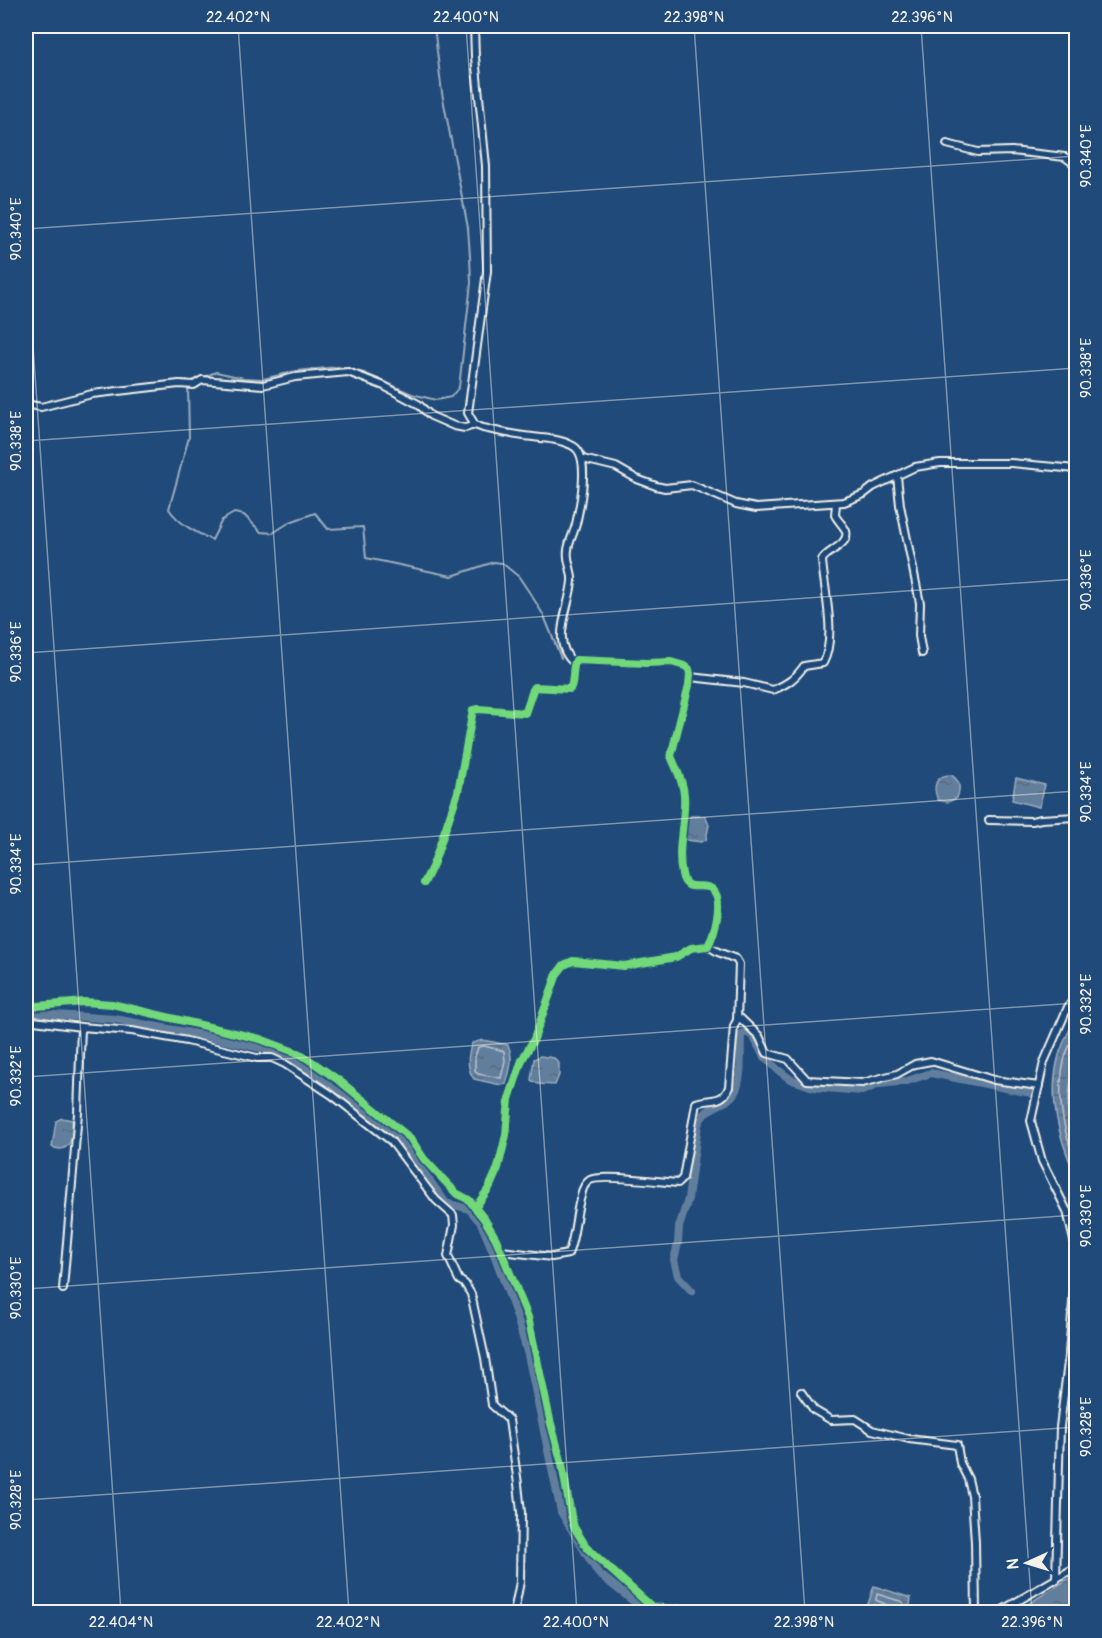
<svg xmlns="http://www.w3.org/2000/svg" width="1102" height="1638" font-family="Pangolin,sans-serif">
<style>
.water{fill:url(#water-ripples);stroke:#9cacbb;stroke-width:1.5}
.lines{fill:none;stroke-linecap:round;stroke-linejoin:round}
.shore{stroke:#bac3ca;stroke-width:1.5}
.stream{stroke:#9cacbb;stroke-width:2}
.canal{stroke:#627e9d;stroke-width:8}
.minor-casing{stroke:#f4f1e8;stroke-width:10}
.minor{stroke:#1f4a7a;stroke-width:6}
.cycleway-casing{stroke:#1f4a7a;stroke-width:11}
.cycleway{stroke:#71d979;stroke-width:8}
.ticks{fill:none;stroke:#f4f1e8;stroke-width:1.5;stroke-opacity:0.45}
.neatline{fill:none;stroke:#f4f1e8;stroke-width:2}
.ticks-label{font-size:15px;text-anchor:middle;fill:#f4f1e8}
</style>
<defs>
<pattern id="water-ripples" width="26" height="14" patternUnits="userSpaceOnUse" patternTransform="scale(1.5)"><rect width="26" height="14" fill="#627e9d"/><path d="M2 4q2-2 4 0t4 0M15 11q2-2 4 0t4 0" fill="none" stroke="#58687a"/></pattern>
</defs>
<rect width="100%" height="100%" fill="#1f4a7a"/>
<filter id="ink" filterUnits="userSpaceOnUse"><feTurbulence type="fractalNoise" baseFrequency=".0167" numOctaves="2"/><feDisplacementMap in="SourceGraphic" scale="12" xChannelSelector="R" yChannelSelector="G"/><feConvolveMatrix kernelMatrix="1 2 1 2 8 2 1 2 1" color-interpolation-filters="sRGB"/></filter>
<g filter="url(#ink)">
<!-- water -->
<g class="water">
<path d="M951 775C960 780 961 788 957 798L948 802 938 800C932 787 935 775 951 775Z"/>
<polygon points="1016,778 1045,785 1039,807 1012,800"/>
<polygon points="705,816 709,825 706,840 701,842 686,840 685,819 691,816"/>
<path d="M1076 1016V1177C1059 1138 1047 1098 1059 1055 1063 1041 1071 1028 1076 1016Z"/>
<path d="M483 1040 508 1045C514 1058 510 1071 506 1084L501 1085 474 1079C466 1068 467 1056 472 1043Z"/>
<polygon points="540,1056 554,1058 559,1063 559,1075 555,1085 538,1084 531,1080 534,1059"/>
<path d="M62 1118 72 1120C74 1135 71 1155 52 1147L56 1121Z"/>
<polygon points="1076,1574 1076,1612 1015,1612"/>
<polygon points="874,1586 911,1598 909,1612 890,1612 868,1604"/>
</g>
<g class="lines">
<!-- shore -->
<g class="shore">
<path d="M1076 1031C1073 1039 1068 1048 1065 1057 1056 1092 1062 1129 1076 1162"/>
<polygon points="484,1046 504,1051 505,1061 501,1078 478,1074 475,1070 475,1057 478,1047"/>
<polyline points="1076,1049 1073,1059 1068,1108 1076,1142"/>
<polyline points="890,1612 887,1605 876,1600 877,1594 903,1602 903,1612"/>
</g>
<!-- stream -->
<g class="stream">
<polyline points="202,378 216,372 244,378 263,379 296,371 338,367 364,373 412,394 436,400 451,397 459,387 471,283 470,256 468,228 442,93 434,26"/>
<path d="M188 387 189 437 169 509C179 524 195 532 212 540L222 520 234 513 244 515 261 532 273 533 290 522 315 513 328 529 363 527 366 558 452 576 494 562 502 563 519 577 535 601 544 616 561 658"/>
</g>
<!-- canal -->
<g class="canal">
<polyline points="26,1013 115,1019 202,1035 287,1054 391,1132 405,1147 446,1203 469,1209 481,1223 494,1254 516,1314 528,1355 561,1512 598,1573 642,1608 652,1612"/>
<path d="M692 1291 678 1276 674 1260 678 1243 679 1227 688 1199 698 1125C706 1103 726 1108 735 1092 743 1077 740 1053 741 1036L743 1033 746 1032 753 1036 763 1055 778 1070 790 1079 813 1087 862 1091 879 1084 907 1081 931 1073 1031 1093"/>
</g>
<defs>
<g id="minor">
<path d="M474 26 475 57 486 166 487 271 468 413 475 425 483 428C497 431 510 434 524 436 539 438 559 438 573 446 591 455 580 507 576 524 574 533 569 541 568 550 566 561 573 571 572 581 570 608 549 642 574 663"/>
<polyline points="947,144 978,152 1012,151 1065,157 1076,165"/>
<polyline points="26,404 41,407 92,394 179,384 194,385 202,380 263,385 295,377 348,372 384,386 418,404 431,416 454,426 465,428 475,425"/>
<polyline points="583,459 616,467 637,479 656,486 665,488 692,485 736,504 756,508 844,502 864,494 873,487 915,467 940,463 1011,463 1076,469"/>
<polyline points="897,476 900,505 920,603 919,636 922,653"/>
<polyline points="1076,559 1076,556"/>
<path d="M690 677 744 683 773 690C787 684 795 679 804 666L823 663C837 637 824 590 822 560 826 551 850 545 846 531 844 526 837 520 835 515L836 503"/>
<polyline points="989,820 1032,821 1041,819 1076,817"/>
<path d="M424 883 433 865 458 792 473 710 479 709 525 713 534 687 570 689C575 680 571 669 576 660L646 663 671 662 685 666 689 669 690 674 689 685 671 756C676 769 683 780 684 795 686 821 676 848 682 874 686 895 701 881 712 889 725 899 714 934 708 946L691 948 676 957 624 966 573 961 564 965 557 974 534 1039 522 1060 509 1099 506 1135 498 1168 489 1188 475 1208"/>
<polyline points="708,946 718,952 736,959 739,964 737,1020"/>
<polyline points="26,1007 84,1002 112,1004 260,1039 300,1054 314,1063 341,1082 410,1138 424,1159 456,1193 469,1200 485,1220 496,1239 528,1317 550,1420 562,1464 571,1516 574,1527 587,1548 652,1607 674,1609 695,1608 705,1612"/>
<polyline points="26,1020 81,1027 132,1031 187,1041 257,1058 272,1058 285,1064 332,1095 391,1141 436,1200 453,1215 454,1225 448,1256 459,1280 465,1284 471,1294 485,1358 492,1405 509,1420 518,1484 521,1512 520,1582 514,1612"/>
<polyline points="1067,1211 1042,1161 1031,1121 1044,1062 1068,1007 1076,997"/>
<path d="M501 1251 552 1257 568 1254C576 1235 575 1215 581 1196 582 1190 585 1183 590 1180 602 1174 662 1182 678 1183L683 1178 696 1103C710 1098 723 1104 729 1087L734 1026 737 1020 740 1018 759 1036 767 1053 788 1059 807 1080 862 1083 897 1074 915 1064 931 1061 994 1080 1039 1086"/>
<polyline points="63,1289 78,1113 81,1027"/>
<polyline points="801,1392 814,1410 831,1420 855,1419 872,1430 909,1439 957,1445 960,1463 968,1479 972,1496 975,1542 976,1612"/>
<polyline points="1056,1580 1060,1427 1069,1354 1076,1263 1075,1245 1067,1211 1076,1221"/>
<polyline points="999,1612 1076,1567"/>
</g>
</defs>
<!-- minor casing -->
<use href="#minor" class="minor-casing"/>
<!-- minor -->
<use href="#minor" class="minor"/>
<defs>
<g id="cycleway">
<path d="M424 883 433 865 458 792 473 710 479 709 525 713 534 687 570 689C575 680 571 669 576 660L646 663 671 662 685 666 689 669 690 674 689 685 671 756C676 769 683 780 684 795 686 821 676 848 682 874 686 895 701 881 712 889 725 899 714 934 708 946L691 948 676 957 624 966 573 961 564 965 557 974 534 1039 522 1060 509 1099 506 1135 498 1168 489 1188 475 1208"/>
<polyline points="26,1007 84,1002 112,1004 260,1039 300,1054 314,1063 341,1082 410,1138 424,1159 456,1193 469,1200 485,1220 496,1239 528,1317 550,1420 562,1464 571,1516 574,1527 587,1548 652,1607 674,1609 695,1608 705,1612"/>
</g>
</defs>
<!-- cycleway casing -->
<use href="#cycleway" class="cycleway-casing"/>
<!-- cycleway -->
<use href="#cycleway" class="cycleway"/>
</g>
</g>
<!-- ticks -->
<path class="ticks" d="M238 26 349 1612M466 26 577 1612M694 26 805 1612M921 26 1032 1612M26 229 1076 156M26 245 121 1612M26 441 1076 368M26 653 1076 579M26 865 1076 791M26 1077 1076 1003M26 1289 1076 1215M26 1500 1076 1427"/>
<!-- margin -->
<rect width="1102" height="1638" fill="none" stroke="#1f4a7a" stroke-width="66"/>
<!-- north arrow -->
<g transform="translate(1027 1563) rotate(266)" stroke="#1f4a7a" stroke-width="4.5" paint-order="stroke">
<path d="M0-4.5L10 22L0 15L-10 22Z" fill="#f4f1e8"/>
<text y="-9" font-size="16" font-weight="bold" text-anchor="middle" fill="#f4f1e8">N</text>
</g>
<rect x="33" y="33" width="1036" height="1572" class="neatline"/>
<g class="ticks-label">
<text x="238" y="22">22.402°N</text>
<text x="466" y="22">22.400°N</text>
<text x="694" y="22">22.398°N</text>
<text x="922" y="22">22.396°N</text>
<text transform="translate(1086 156) rotate(-90)" y="5">90.340°E</text>
<text transform="translate(16 229) rotate(-90)" y="5">90.340°E</text>
<text transform="translate(1086 368) rotate(-90)" y="5">90.338°E</text>
<text transform="translate(16 441) rotate(-90)" y="5">90.338°E</text>
<text transform="translate(1086 580) rotate(-90)" y="5">90.336°E</text>
<text transform="translate(16 652) rotate(-90)" y="5">90.336°E</text>
<text transform="translate(1086 792) rotate(-90)" y="5">90.334°E</text>
<text transform="translate(16 864) rotate(-90)" y="5">90.334°E</text>
<text transform="translate(1086 1004) rotate(-90)" y="5">90.332°E</text>
<text transform="translate(16 1076) rotate(-90)" y="5">90.332°E</text>
<text transform="translate(1086 1216) rotate(-90)" y="5">90.330°E</text>
<text transform="translate(16 1288) rotate(-90)" y="5">90.330°E</text>
<text transform="translate(1086 1427) rotate(-90)" y="5">90.328°E</text>
<text transform="translate(16 1500) rotate(-90)" y="5">90.328°E</text>
<text x="121" y="1627">22.404°N</text>
<text x="348" y="1627">22.402°N</text>
<text x="576" y="1627">22.400°N</text>
<text x="804" y="1627">22.398°N</text>
<text x="1032" y="1627">22.396°N</text>
</g>
</svg>
